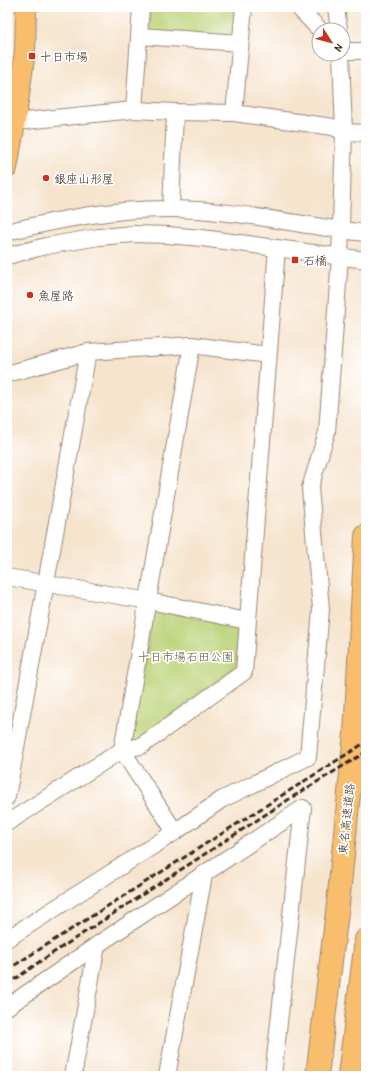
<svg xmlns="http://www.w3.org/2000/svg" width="373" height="1083" font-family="'Patrick Hand','Klee One',sans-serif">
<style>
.green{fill:#bbd276;stroke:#7b7e4a}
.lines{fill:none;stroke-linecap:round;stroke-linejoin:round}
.minor-casing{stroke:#988776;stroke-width:18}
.major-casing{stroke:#988776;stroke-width:22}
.highway-casing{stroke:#988776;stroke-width:24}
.minor{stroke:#fff;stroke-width:16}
.major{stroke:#f9be6d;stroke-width:20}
.highway{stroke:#f9be6d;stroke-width:22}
.rail{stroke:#3b2a1e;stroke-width:3;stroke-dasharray:6 3;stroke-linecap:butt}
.poi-dot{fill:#c8321e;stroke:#fff;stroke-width:1.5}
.labels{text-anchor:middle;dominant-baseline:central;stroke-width:3.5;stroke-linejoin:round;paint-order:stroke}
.poi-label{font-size:12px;fill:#3b2a1e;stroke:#fff;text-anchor:start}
.park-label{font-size:12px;fill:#615c38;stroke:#fff}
.street-label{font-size:12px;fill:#3b2a1e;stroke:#fff}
</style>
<rect width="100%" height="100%" fill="#fff"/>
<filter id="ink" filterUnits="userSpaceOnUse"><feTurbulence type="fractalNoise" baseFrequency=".025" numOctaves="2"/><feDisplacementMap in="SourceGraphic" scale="8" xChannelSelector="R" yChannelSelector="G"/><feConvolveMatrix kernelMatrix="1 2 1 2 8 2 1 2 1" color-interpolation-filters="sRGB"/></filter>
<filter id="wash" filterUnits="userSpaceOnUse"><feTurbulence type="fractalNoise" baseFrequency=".012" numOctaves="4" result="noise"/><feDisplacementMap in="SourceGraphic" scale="16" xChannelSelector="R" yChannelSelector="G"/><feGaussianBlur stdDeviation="0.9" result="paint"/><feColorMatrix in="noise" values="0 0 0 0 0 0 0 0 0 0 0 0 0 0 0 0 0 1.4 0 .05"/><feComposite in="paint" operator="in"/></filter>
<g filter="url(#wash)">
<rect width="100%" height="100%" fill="#f6e4cd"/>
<!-- green -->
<g class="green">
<polygon points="150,7 238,7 235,39 150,32"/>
<polygon points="154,610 241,626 236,667 137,741 129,743"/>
</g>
</g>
<g filter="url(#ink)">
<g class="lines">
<defs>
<g id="minor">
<polyline points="298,7 320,30"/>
<polyline points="336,7 339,30"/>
<polyline points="140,36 240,43"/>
<polyline points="343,51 366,51"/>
<polyline points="134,110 141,7"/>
<polyline points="234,113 244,7"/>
<polyline points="15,122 134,110 175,112 234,113 333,127 344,132 366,133"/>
<polyline points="171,209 175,112"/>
<path d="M7 232C61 219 117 208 173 209 238 210 301 226 366 233"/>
<polyline points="7,256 46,246 99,237 134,234 168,235 202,238 366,260"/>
<polyline points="7,374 88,352 192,345 268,355"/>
<polyline points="7,577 149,601 247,621"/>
<polyline points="7,797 88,352"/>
<polyline points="7,823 122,750 141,746 244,672 277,248"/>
<polyline points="175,832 122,750 192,345"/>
<polyline points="7,939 175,832 221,800 308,757 321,609 310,488 327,432 340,257 344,132 341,54"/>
<polyline points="7,1007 97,945 303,808 273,1076"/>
<polyline points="73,1076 97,945"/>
<polyline points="167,1076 204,875"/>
</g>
<polyline id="major" points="7,168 15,122 25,52 26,7"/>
<g id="highway">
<polyline points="317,1076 338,904 355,733 366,536"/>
<polyline points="349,1076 366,940"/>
</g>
</defs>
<!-- minor casing -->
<use href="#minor" class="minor-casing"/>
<!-- major casing -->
<use href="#major" class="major-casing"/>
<!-- highway casing -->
<use href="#highway" class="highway-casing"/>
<!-- minor -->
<use href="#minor" class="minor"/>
<!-- major -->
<use href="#major" class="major"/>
<!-- highway -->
<use href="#highway" class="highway"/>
<!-- rail -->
<g class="rail">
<polyline points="7,970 366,742"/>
<polyline points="7,985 42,960 294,796 366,752"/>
</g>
</g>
</g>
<!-- markers -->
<g class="poi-dot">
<rect x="28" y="52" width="8" height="8" rx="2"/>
<circle cx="46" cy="178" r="4"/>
<rect x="291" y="256" width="8" height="8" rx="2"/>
<circle cx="30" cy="295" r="4"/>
</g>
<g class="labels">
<!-- poi labels -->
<g class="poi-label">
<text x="40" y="56">十日市場</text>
<text x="54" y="178">銀座山形屋</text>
<text x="303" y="260">石橋</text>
<text x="38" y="295">魚屋路</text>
</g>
<!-- park labels -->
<g class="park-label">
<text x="186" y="656">十日市場石田公園</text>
</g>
<!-- street labels -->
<g class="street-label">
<text transform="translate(346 819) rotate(-84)">東名高速道路</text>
</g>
</g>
<!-- margin -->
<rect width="373" height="1083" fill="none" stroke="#fff" stroke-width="24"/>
<!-- north arrow -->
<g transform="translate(331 42) rotate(126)"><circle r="19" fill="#ffffff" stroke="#b1aaa5"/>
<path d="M0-3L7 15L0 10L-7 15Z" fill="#c8321e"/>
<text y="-6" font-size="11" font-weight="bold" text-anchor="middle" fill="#3b2a1e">N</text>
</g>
</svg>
